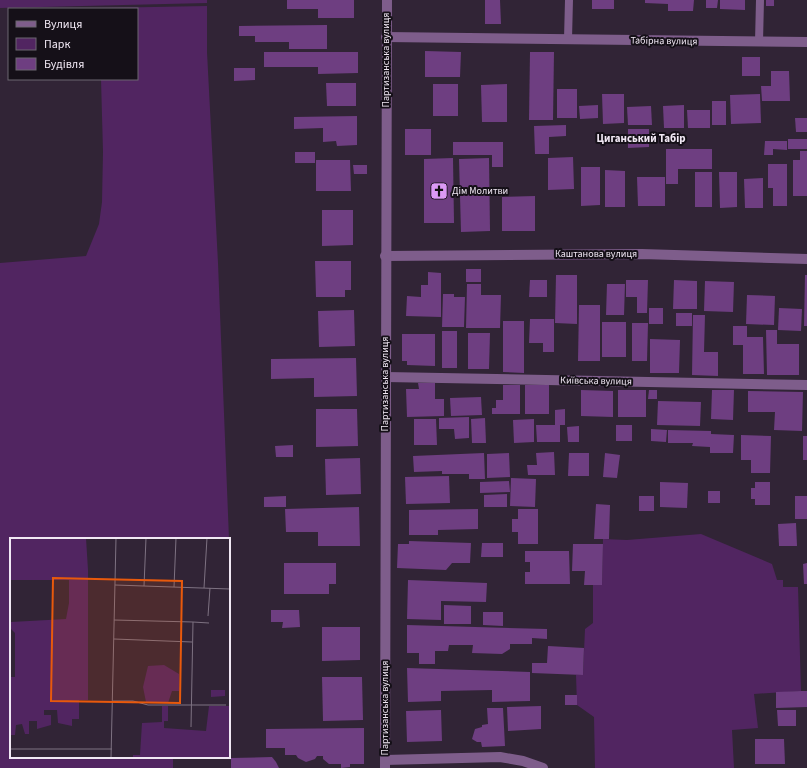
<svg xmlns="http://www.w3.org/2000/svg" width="807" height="768" font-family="'Source Sans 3',sans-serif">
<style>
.green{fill:#512561}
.building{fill:#6e3e81}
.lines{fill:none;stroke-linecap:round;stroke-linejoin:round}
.service{stroke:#7e5d8b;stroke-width:8}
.minor{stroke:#7e5d8b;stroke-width:10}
.labels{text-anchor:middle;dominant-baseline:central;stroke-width:4;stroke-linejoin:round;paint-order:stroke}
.street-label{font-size:10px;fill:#f1e8f4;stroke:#151018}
.poi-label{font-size:10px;fill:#f1e8f4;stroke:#151018;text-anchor:start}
.neighbourhood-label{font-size:11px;font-weight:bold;fill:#f1e8f4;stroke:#151018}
.inset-road{fill:none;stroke:#7e7282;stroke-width:1}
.view{fill:#e8590c;fill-opacity:0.15;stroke:#e8590c;stroke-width:2}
.inset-edge{fill:none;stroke:#f1e8f4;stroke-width:2}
</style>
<rect width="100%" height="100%" fill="#312436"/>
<!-- green -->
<g class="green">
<polygon points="0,0 207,0 207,3 0,8"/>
<polygon points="207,6 207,52 218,263 230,564 229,539 11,539 11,757 229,757 229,725 230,758 173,758 173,768 0,768 0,263 86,256 99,224 102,202 103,152 101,79 137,79 137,9 99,8"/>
<polygon points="701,534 772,564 777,580 783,580 783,587 798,587 801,691 754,694 758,728 732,730 734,768 595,768 594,717 577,705 576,675 583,675 585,629 593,623 593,585 602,585 603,539 627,540"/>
</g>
<!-- building -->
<g class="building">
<polygon points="287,0 354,0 354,18 318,18 318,9 287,9"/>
<polygon points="485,0 500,0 501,24 485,24"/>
<rect x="592" y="0" width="22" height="9"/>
<polygon points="645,0 694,0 693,11 668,11 668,4 645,3"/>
<polygon points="706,0 718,0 717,8 706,8"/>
<polygon points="720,0 745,0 745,10 720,9"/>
<rect x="766" y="0" width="8" height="6"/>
<polygon points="327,25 327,49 289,49 289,42 255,42 255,36 239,36 239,26"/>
<polygon points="425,51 461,52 460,77 425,77"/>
<polygon points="264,52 358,52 358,73 318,74 318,67 264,67"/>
<polygon points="530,52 554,52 553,120 529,120"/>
<rect x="742" y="57" width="18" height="19"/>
<polygon points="234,68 255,68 255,80 234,81"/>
<polygon points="771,71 789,71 790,101 762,101 761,86 771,86"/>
<polygon points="326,83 356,83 356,106 327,106"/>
<rect x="433" y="84" width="25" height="32"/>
<polygon points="507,84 507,122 482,122 481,85"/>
<rect x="557" y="89" width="20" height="29"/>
<polygon points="602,94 624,94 624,123 603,124"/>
<polygon points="760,94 761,123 731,124 730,95"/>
<rect x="712" y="101" width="14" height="24"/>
<polygon points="598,105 598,118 580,119 579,106"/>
<polygon points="684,105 684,128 664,128 663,106"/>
<polygon points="651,106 652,125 628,125 627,107"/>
<polygon points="687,110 710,110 710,128 688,128"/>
<polygon points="357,116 357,145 337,146 336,141 323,142 323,128 294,129 294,117"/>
<polygon points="795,118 807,118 807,132 796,132"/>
<polygon points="566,125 566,136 549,137 549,154 535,154 534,126"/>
<rect x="405" y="129" width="26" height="26"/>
<polygon points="628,129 649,129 649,147 628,148"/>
<rect x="788" y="139" width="19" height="10"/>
<polygon points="765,141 787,141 787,150 773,149 773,155 764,155"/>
<polygon points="453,142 503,142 503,167 492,167 492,155 453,155"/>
<polygon points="666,149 712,149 712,169 678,169 678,184 666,184"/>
<polygon points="800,151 807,151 807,196 793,196 793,160 800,160"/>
<rect x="295" y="152" width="20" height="11"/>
<polygon points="573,157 574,189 548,190 548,158"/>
<polygon points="453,158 454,223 424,223 424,159"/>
<polygon points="489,158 490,231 461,232 459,159"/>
<polygon points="316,160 350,160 351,191 316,191"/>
<polygon points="768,164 787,164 787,206 773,206 773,188 768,188"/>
<polygon points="353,165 367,165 367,174 354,174"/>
<polygon points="581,167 600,167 600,205 581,206"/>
<polygon points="605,170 625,171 625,207 605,207"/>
<rect x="695" y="172" width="17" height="35"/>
<polygon points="719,172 737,172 737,207 720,208"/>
<polygon points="637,177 665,177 665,206 638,206"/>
<polygon points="763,178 763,208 745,208 744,179"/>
<polygon points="535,196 535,231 502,231 502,197"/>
<polygon points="322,210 353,210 353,245 322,246"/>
<polygon points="315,261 351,261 351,290 345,290 345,297 316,297"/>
<rect x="466" y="269" width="15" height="13"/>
<polygon points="428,272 441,273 441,317 406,316 407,296 421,297 421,285 428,285"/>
<polygon points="556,275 577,275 577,324 555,323"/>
<polygon points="805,275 807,275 807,326 804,326"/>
<polygon points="530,280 547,280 547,297 529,297"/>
<polygon points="626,280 648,280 647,313 637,313 637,297 626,297"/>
<polygon points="674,280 697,281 697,309 673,309"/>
<polygon points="705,281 734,282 733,312 704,311"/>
<polygon points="467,284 481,284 481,295 501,295 500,328 466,328"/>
<polygon points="607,284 625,284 624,315 606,315"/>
<polygon points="443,294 454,294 454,297 465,297 464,327 442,327"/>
<polygon points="747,295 775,296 774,325 746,324"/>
<polygon points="579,305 600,305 600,361 578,361"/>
<rect x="649" y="308" width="14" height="16"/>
<polygon points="779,308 802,309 801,331 778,330"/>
<polygon points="354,310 355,346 319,347 318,311"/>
<rect x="676" y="313" width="16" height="13"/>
<polygon points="693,315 705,315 704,352 718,352 718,376 692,375"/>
<polygon points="530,319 554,319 554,352 543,352 543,343 529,343"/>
<polygon points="503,321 524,321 524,373 503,372"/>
<rect x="602" y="322" width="24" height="35"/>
<polygon points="632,323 648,323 647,361 632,361"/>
<polygon points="733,326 747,326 747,337 763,337 764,374 743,374 743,345 733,345"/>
<polygon points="766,330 777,330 777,344 799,344 799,375 767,375"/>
<rect x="442" y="331" width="15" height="37"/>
<polygon points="468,333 490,333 489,369 468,369"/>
<polygon points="402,334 435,334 435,366 407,365 407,361 402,361"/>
<polygon points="650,339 680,340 679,373 650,373"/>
<polygon points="356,358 357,396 314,397 314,378 271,379 271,359"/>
<polygon points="418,383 435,383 435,399 444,399 444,416 407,417 406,389 419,389"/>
<polygon points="503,385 520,385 520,414 492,414 492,408 496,408 496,400 503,400"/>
<rect x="525" y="385" width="24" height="29"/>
<polygon points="581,390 613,391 613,417 581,416"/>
<rect x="618" y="390" width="28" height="27"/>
<polygon points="649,390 657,390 657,399 648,399"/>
<polygon points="712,390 734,390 733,420 711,419"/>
<polygon points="748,391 803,392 802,431 774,430 775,412 748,412"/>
<polygon points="481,397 482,415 451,416 450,398"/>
<polygon points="658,401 701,402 700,426 657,425"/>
<polygon points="316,409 357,409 358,446 316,447"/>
<polygon points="565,409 565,425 560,425 560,442 537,442 536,425 555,425 555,410"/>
<polygon points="469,417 469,438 455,439 454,429 439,429 439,418"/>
<polygon points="485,418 486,443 472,443 471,419"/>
<polygon points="414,419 436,419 437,445 414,445"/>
<polygon points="534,419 534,442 514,443 513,420"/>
<rect x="616" y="425" width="16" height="16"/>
<polygon points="579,426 579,442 568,442 567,427"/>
<polygon points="651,429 667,430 666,442 651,441"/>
<polygon points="668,430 711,431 711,434 734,435 733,453 710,453 710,447 692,446 693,443 668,443"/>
<polygon points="741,435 771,436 770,473 751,473 751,460 741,460"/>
<rect x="803" y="436" width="4" height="24"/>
<polygon points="293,445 293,457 276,457 275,446"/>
<polygon points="554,452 555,475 528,475 527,465 537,465 536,453"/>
<polygon points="484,453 485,479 469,479 469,474 442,474 442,471 414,472 413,456"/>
<polygon points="509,453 510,477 487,478 487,454"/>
<polygon points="569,453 589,453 589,476 568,476"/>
<polygon points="605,453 620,455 617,478 603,477"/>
<polygon points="360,458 361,494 326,495 325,459"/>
<polygon points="449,476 450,503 406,504 405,477"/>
<polygon points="511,478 536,479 535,507 510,506"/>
<polygon points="509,481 510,492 480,493 480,482"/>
<polygon points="660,482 688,483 687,508 660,507"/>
<polygon points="755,482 770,482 770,505 755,505 755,499 751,499 751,488 755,488"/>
<rect x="708" y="491" width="12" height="12"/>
<polygon points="507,494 507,507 484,507 484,495"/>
<polygon points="286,496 286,507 264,507 264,497"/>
<rect x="639" y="496" width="15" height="15"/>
<rect x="795" y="496" width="12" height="23"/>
<polygon points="596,504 610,505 609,539 594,539"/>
<polygon points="359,507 360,546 318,546 318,532 286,532 285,509"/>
<polygon points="478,509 478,529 438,530 438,535 409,535 409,510"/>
<polygon points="518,509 538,509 538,544 518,544 518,532 512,532 512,519 518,519"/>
<polygon points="796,523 797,546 779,546 778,524"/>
<polygon points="409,541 471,543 470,563 452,563 446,570 397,568 398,544 409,544"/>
<polygon points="482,543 503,543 503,557 481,557"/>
<polygon points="573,544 603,544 602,585 584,585 585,571 572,571"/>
<polygon points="525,551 569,551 570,584 525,584 525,572 530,572 530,562 525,562"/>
<polygon points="284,563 336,563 336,584 329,584 329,594 284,594"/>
<polygon points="807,563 807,584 804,584 803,564"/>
<polygon points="408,580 487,583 486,602 441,601 441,620 407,619"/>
<polygon points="444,605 471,606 471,624 444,624"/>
<polygon points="271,610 299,610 300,627 282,628 283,622 271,622"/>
<polygon points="483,612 503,612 503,626 483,625"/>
<polygon points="407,625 547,629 547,639 532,638 532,644 510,644 510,649 502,654 472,653 473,645 449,645 448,651 435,651 435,664 419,664 419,653 407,653"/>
<polygon points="322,627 360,627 360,660 322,661"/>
<polygon points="548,646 584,648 583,675 532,673 532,663 547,663"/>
<polygon points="407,668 530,672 530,701 492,702 492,690 441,691 441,701 408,702"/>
<polygon points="322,677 362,677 363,720 323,721"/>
<polygon points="801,691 807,691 807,707 776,708 776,692"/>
<rect x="565" y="695" width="12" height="10"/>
<polygon points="541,706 541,729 508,731 507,707"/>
<polygon points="487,708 503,708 505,746 482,747 481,742 477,742 472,739 475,729 482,727 482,725 488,724"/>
<polygon points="441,710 442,741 407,742 406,711"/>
<polygon points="777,710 796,710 796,726 778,726"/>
<polygon points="364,728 364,764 350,764 350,767 341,768 341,764 329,764 323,759 323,756 317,756 315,759 306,762 298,758 296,755 285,755 285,748 266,748 266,729"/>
<polygon points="755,739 784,739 785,764 755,764"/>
<polygon points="272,757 276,762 279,768 231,768 231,758"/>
</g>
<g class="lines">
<!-- service -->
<g class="service">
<polyline points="568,39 569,0"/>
<polyline points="759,42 760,0"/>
</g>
<!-- minor -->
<g class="minor">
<polyline points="386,37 807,42"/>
<polyline points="385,256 642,254 807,259"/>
<polyline points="386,377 807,385"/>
<polyline points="385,760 500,757 523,761 543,768"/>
<polyline points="385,768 387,0"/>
</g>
</g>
<!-- icons -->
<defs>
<symbol id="church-square" viewBox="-11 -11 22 22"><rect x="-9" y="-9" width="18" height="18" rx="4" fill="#db99f5" stroke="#151018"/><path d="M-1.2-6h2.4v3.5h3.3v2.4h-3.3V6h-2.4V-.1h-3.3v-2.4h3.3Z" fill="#111"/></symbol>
</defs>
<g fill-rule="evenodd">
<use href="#church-square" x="429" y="181" width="20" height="20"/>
</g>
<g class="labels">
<!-- street labels -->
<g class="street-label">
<text transform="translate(664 41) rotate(1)">Табірна вулиця</text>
<text transform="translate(386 60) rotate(-90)">Партизанська вулиця</text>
<text x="596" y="254">Каштанова вулиця</text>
<text transform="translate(596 381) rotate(1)">Київська вулиця</text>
<text transform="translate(385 384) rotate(-90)">Партизанська вулиця</text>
<text transform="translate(385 708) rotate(-90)">Партизанська вулиця</text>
</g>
<!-- poi labels -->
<g class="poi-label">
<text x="452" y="191">Дім Молитви</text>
</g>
<!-- neighbourhood labels -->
<g class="neighbourhood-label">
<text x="641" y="138">Циганський Табір</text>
</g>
</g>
<!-- overview -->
<g transform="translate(10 538)">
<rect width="220" height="220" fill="#312436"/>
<path d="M0 0H76L78 32V162H69V181H62V188L48 185 47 172H34V177H41V187L27 191V183H19V196H15L12 186 6 187 5 197H1L0 139H5V95L1 91V84L56 81 59 65V42H0ZM154 127 169 136V153H162L158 165 136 164 133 149 138 128ZM201 152H215V158L201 159ZM152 168H158V183H154V190L196 193 199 168H220V220H123V217H130L132 185 152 184Z" fill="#512561"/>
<path class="inset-road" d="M105 47 220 51M134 48 136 0M164 49 166 0M194 50 197 0M198 78 200 50M104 82 183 84 181 189M183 84 199 85M104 101 182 104M103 163H123L138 167H216M0 211H102M101 220 106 0"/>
<path class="view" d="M43 40 172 43 170 165 41 163Z"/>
<rect width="220" height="220" class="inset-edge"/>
</g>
<!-- legend -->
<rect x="8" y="8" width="130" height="72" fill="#151018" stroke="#6d6670"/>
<rect x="16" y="21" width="20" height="6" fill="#7e5d8b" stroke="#6d6670"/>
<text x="44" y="28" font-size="12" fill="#f1e8f4">Вулиця</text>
<rect x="16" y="38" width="20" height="12" fill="#512561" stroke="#6d6670"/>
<text x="44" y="48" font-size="12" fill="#f1e8f4">Парк</text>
<rect x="16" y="58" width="20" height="12" fill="#6e3e81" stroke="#6d6670"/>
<text x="44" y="68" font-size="12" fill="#f1e8f4">Будівля</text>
</svg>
